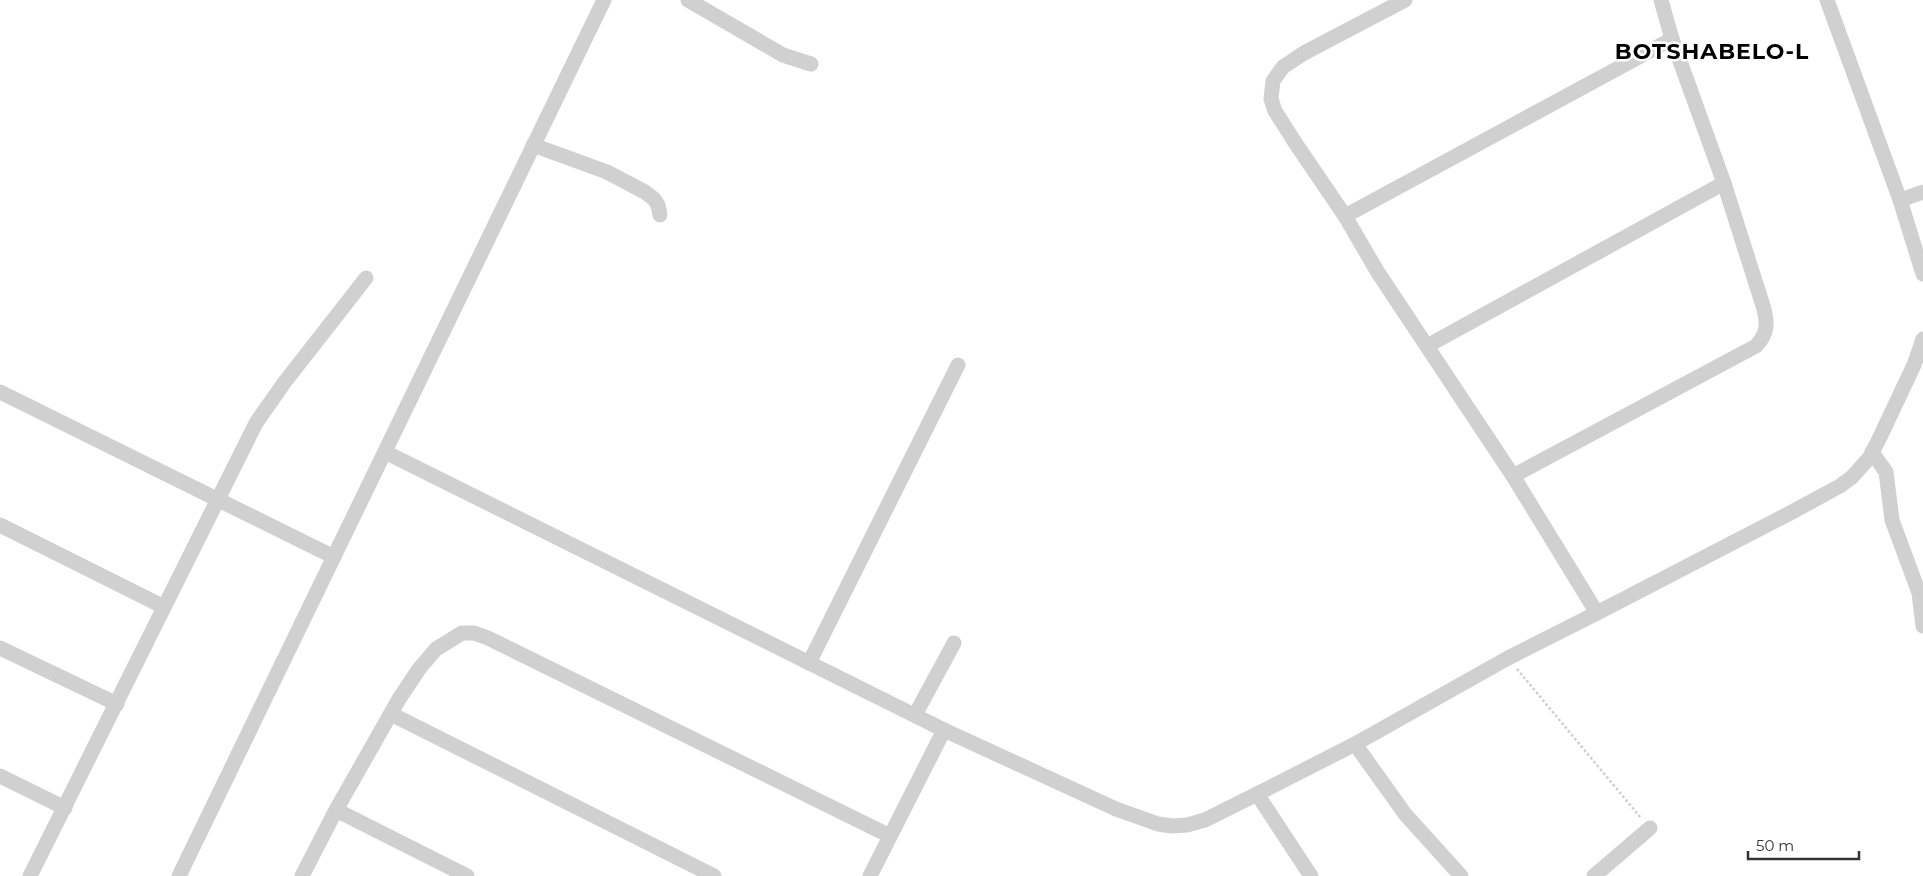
<svg xmlns="http://www.w3.org/2000/svg" width="1923" height="876" font-family="Montserrat,sans-serif">
<style>
.lines{fill:none;stroke-linecap:round;stroke-linejoin:round}
.path{stroke:#cdcdcd;stroke-width:2.5;stroke-dasharray:2.5 2.5;stroke-linecap:butt}
.minor{stroke:#d0d0d0;stroke-width:15}
.labels{text-anchor:middle;dominant-baseline:central;stroke-width:5;stroke-linejoin:round;paint-order:stroke}
.district-label{font-size:22px;font-weight:bold;letter-spacing:1px;fill:#000;stroke:#fff}
</style>
<rect width="100%" height="100%" fill="#fff"/>
<g class="lines">
<!-- path -->
<polyline class="path" points="1517,669 1641,818"/>
<!-- minor -->
<g class="minor">
<polyline points="688,0 783,55 811,64"/>
<polyline points="1405,0 1304,53 1283,67 1273,81 1271,99 1275,111 1296,144 1345,216 1377,271 1513,476 1597,613 1792,512 1840,486 1852,477 1870,457 1880,437 1914,365 1923,339"/>
<polyline points="1827,0 1900,200 1923,274"/>
<polyline points="533,145 607,172 645,192 654,199 658,205 660,215"/>
<polyline points="1900,200 1923,192"/>
<polyline points="1345,216 1672,39"/>
<polyline points="1427,346 1724,183"/>
<polyline points="0,392 334,557"/>
<polyline points="385,452 944,730 1116,809 1158,824 1172,826 1187,825 1205,820 1257,794 1355,744 1508,658 1597,613"/>
<polyline points="1872,452 1886,472 1892,520 1919,593 1923,626"/>
<path d="M1513 476 1756 346C1767 334 1768 325 1764 309L1724 183 1672 39 1661 0"/>
<polyline points="0,525 164,607"/>
<polyline points="0,648 117,704"/>
<polyline points="809,663 958,365"/>
<polyline points="391,714 714,876"/>
<polyline points="915,715 954,643"/>
<polyline points="1355,744 1405,814 1461,876"/>
<polyline points="0,776 65,808"/>
<polyline points="1257,794 1311,876"/>
<polyline points="336,810 467,876"/>
<polyline points="30,876 256,423 284,383 366,278"/>
<polyline points="179,876 604,0"/>
<polyline points="302,876 336,810 399,699 419,669 436,649 462,633 474,633 488,638 890,836"/>
<polyline points="870,876 944,730"/>
<polyline points="1594,876 1650,828"/>
</g>
</g>
<g class="labels">
<!-- district labels -->
<g class="district-label">
<text x="1712" y="51">BOTSHABELO-L</text>
</g>
</g>
<!-- scale -->
<path d="M1748 851v8h111v-8" fill="none" stroke="#333333" stroke-width="2.5"/>
<text x="1756" y="851" font-size="15" fill="#333333" stroke="#ffffff" stroke-width="4" paint-order="stroke">50 m</text>
</svg>
